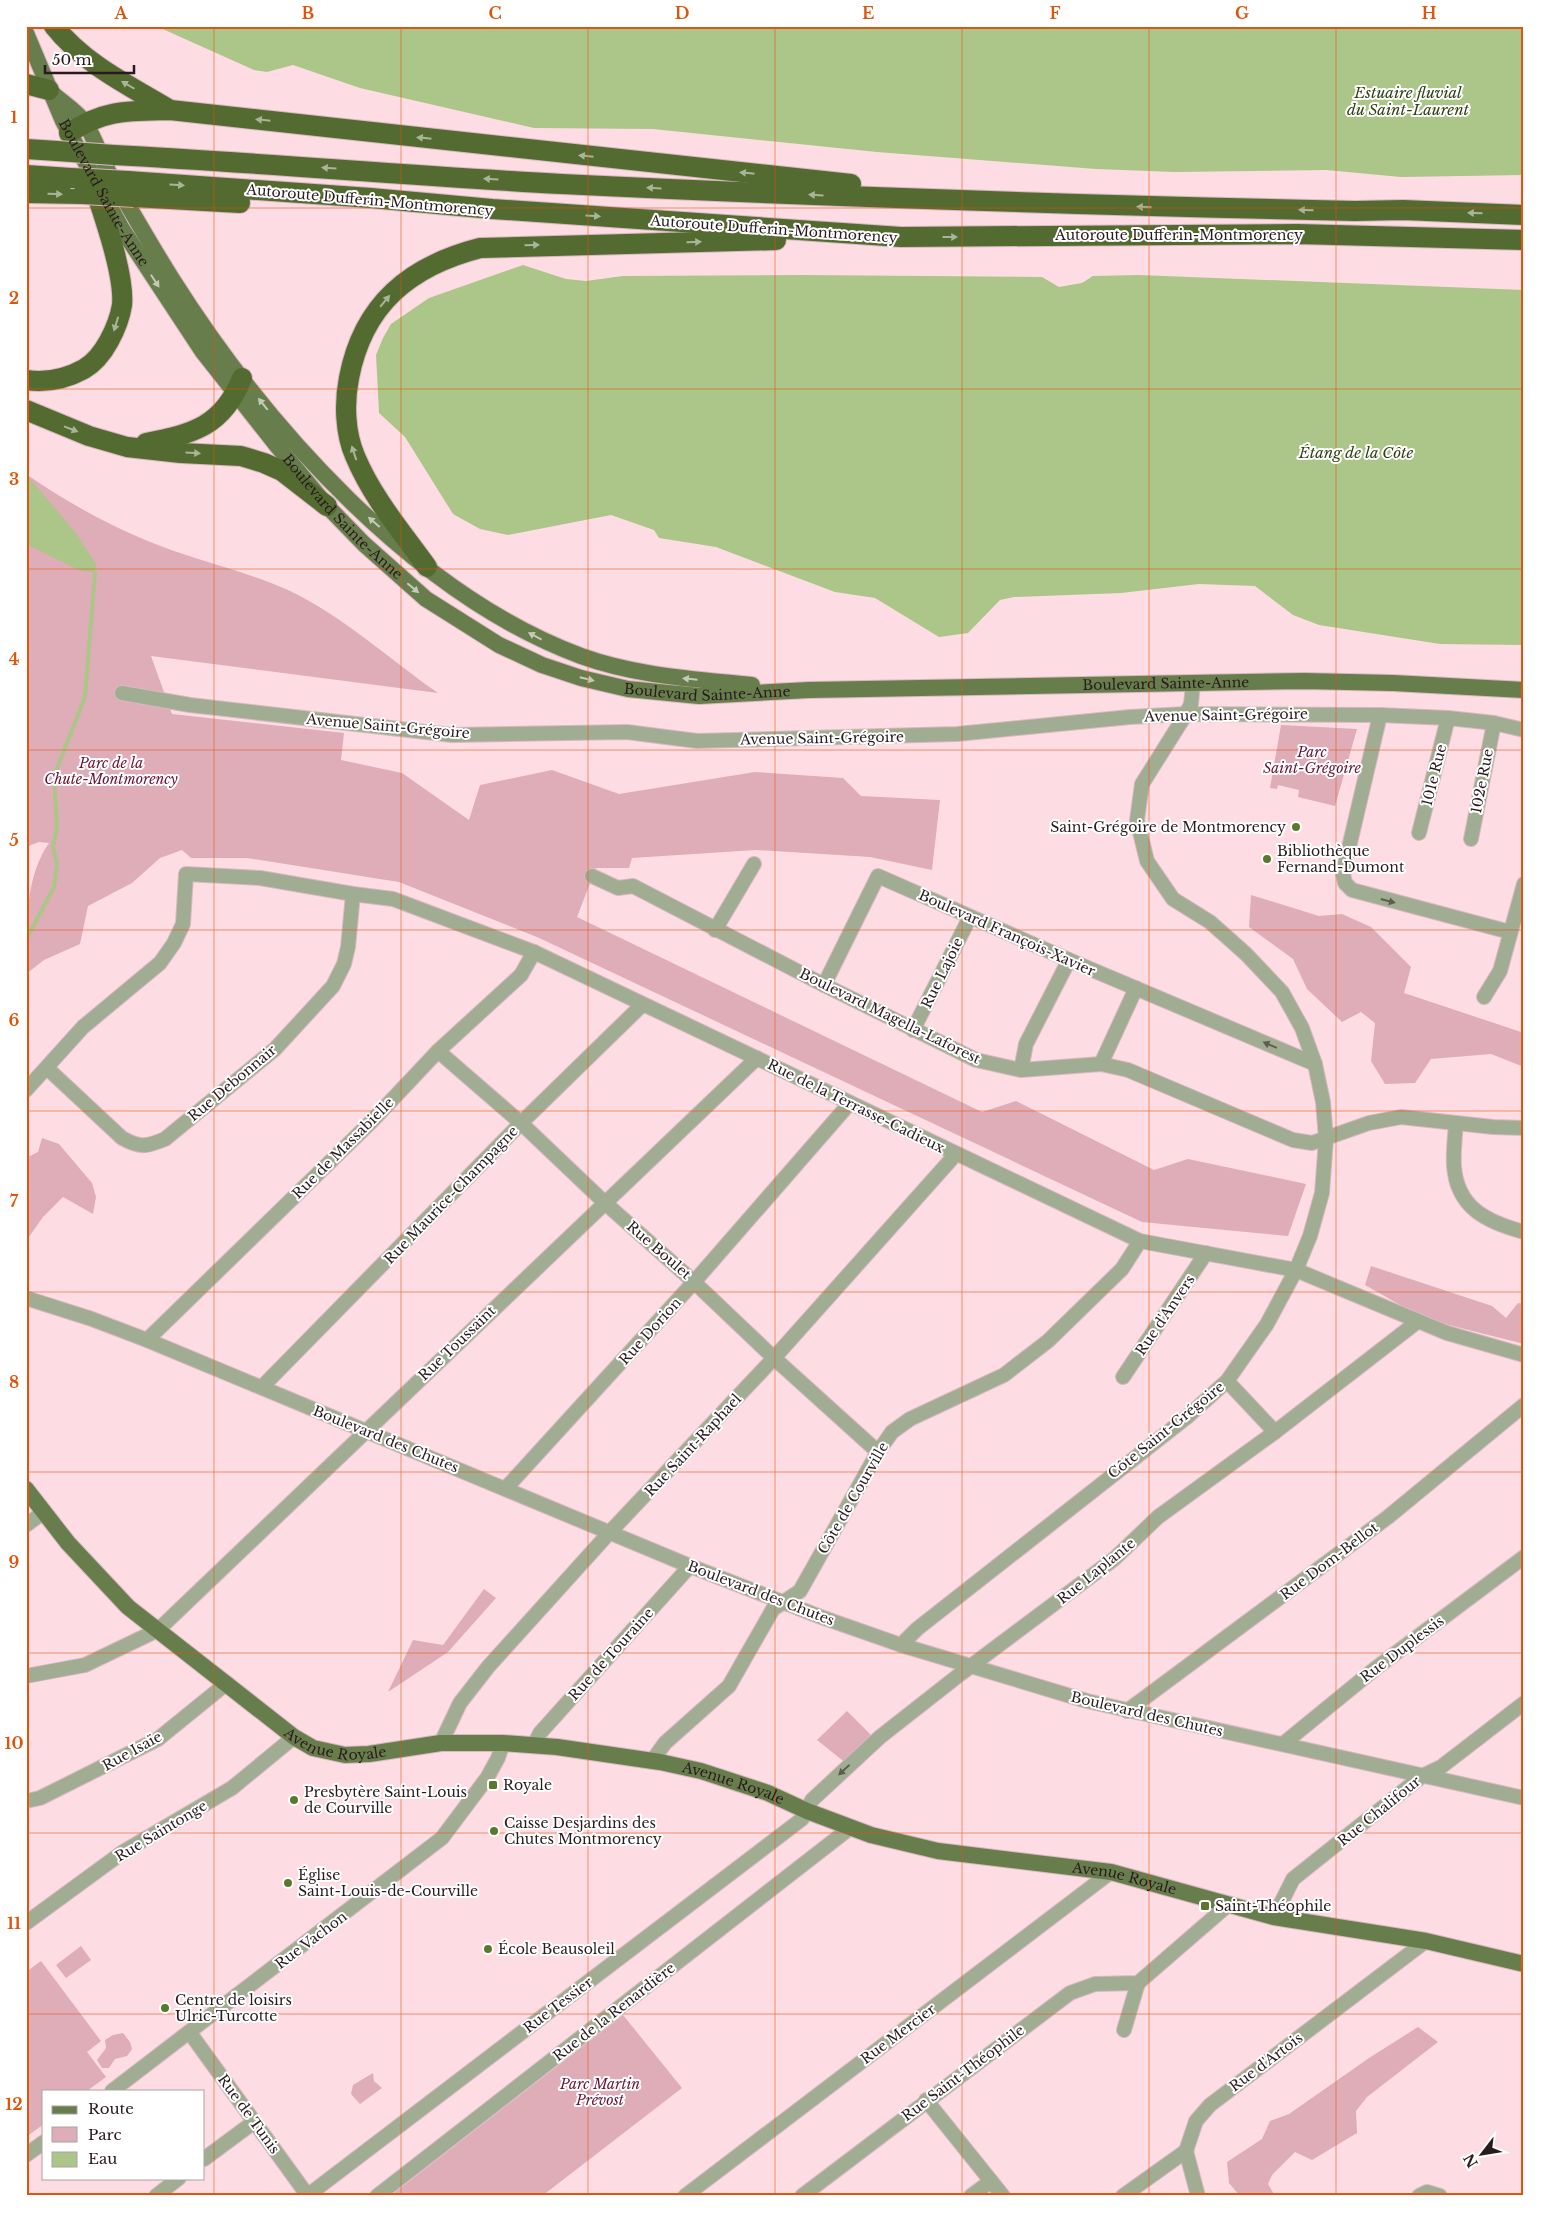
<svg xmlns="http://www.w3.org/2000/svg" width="1550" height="2222" font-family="'Libre Baskerville',serif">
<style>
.green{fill:#dfadb7}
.water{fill:#abc688}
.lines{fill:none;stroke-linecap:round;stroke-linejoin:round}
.stream{stroke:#abc688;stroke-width:4}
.minor-casing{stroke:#d8b9c0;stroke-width:16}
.major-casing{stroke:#d8b9c0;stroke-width:18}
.highway-casing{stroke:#d8b9c0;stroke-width:22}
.minor{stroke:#a1ad92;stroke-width:14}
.major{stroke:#687d4c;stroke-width:16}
.highway{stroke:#536b30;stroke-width:20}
.highway-bridge-casing{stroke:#d8b9c0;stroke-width:22;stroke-linecap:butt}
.highway-bridge{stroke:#536b30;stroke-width:20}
.oneway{fill:#a9b598}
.oneway2{fill:#c3cbb7}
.oneway3{fill:#5f5c52}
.grid{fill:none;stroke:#de560d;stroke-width:1;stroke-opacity:0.55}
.poi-dot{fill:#5b782e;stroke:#fff;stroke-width:2}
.labels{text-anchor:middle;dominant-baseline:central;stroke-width:4;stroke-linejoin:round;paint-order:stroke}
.street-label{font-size:14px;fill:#291a1e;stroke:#fff}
.park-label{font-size:14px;font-style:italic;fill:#691433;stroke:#fff}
.poi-label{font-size:14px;fill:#291a1e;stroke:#fff;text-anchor:start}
.water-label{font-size:15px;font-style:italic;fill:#2f4013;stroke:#fff}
.neatline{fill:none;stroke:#de560d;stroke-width:2}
.grid-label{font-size:16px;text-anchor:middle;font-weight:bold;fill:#de560d}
</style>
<rect width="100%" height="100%" fill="#fedce3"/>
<!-- green -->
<g class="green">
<path d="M26 474C72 506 121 532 174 551 212 564 252 574 288 590 343 616 389 659 438 693L151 656 172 714 344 733 341 760 402 773 469 820 480 785 552 770 619 794 755 772 843 778 861 796 940 800 932 870 870 857 756 850 632 858 629 868H596L577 917 982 1112 1016 1101 1154 1170 1188 1159 1306 1184 1288 1236 1142 1222 537 937 399 882 247 858H191L182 850 160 858 132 883 88 906 80 944 44 960 26 974C26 933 24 878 49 843L39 842 26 847Z"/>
<polygon points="1281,725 1357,729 1335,806 1298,797 1299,790 1278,785 1277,789 1270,788"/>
<polygon points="1251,895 1319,916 1342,914 1371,927 1411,967 1404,993 1524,1033 1524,1067 1491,1054 1431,1059 1415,1083 1385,1084 1371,1061 1375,1023 1361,1012 1342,1022 1307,989 1293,959 1249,927"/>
<polygon points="42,1138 59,1144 92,1183 96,1197 93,1214 63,1197 43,1217 26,1241 26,1158 38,1152"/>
<polygon points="1371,1266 1492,1306 1506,1318 1518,1303 1524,1304 1524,1344 1425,1319 1365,1285"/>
<polygon points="484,1589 496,1598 448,1652 388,1692 413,1640 443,1645"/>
<polygon points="847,1711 875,1739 847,1764 817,1740"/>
<polygon points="81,1946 91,1960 66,1978 56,1965"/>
<polygon points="41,1961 101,2041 87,2052 106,2077 87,2091 44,2091 44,2124 26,2137 26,1972"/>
<polygon points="623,2015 682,2088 542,2196 390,2196"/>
<polygon points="1418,2027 1438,2042 1367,2097 1356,2111 1357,2133 1312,2160 1295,2152 1272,2175 1268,2184 1275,2196 1240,2196 1229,2183 1227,2162 1262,2139 1270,2121 1289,2114 1369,2058"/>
<polygon points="123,2033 130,2042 132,2049 127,2056 115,2059 109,2068 102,2068 97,2060 106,2048 105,2040 113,2035"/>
<polygon points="373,2073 374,2081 382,2088 360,2104 351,2094 353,2085"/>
</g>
<!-- water -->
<g class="water">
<polygon points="156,26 1524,26 1524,175 1401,177 1326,170 1175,172 1096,169 877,152 653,129 534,128 360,88 293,65 267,72 254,70"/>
<polygon points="523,265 566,279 586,281 623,276 802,275 1042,277 1059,287 1082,283 1093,276 1139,275 1524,290 1524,645 1440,644 1319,625 1293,615 1255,586 1199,584 1121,593 1014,597 1000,600 968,633 939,637 875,598 835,592 716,547 659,538 654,530 611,515 508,535 480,529 453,514 405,437 379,413 376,355 383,338 391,324 429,298"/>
<polygon points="26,474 76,533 96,564 95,573 79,570 26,544"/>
</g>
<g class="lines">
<!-- stream -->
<polyline class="stream" points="26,940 54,887 57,864 53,847 57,827 54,776 85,697 95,573"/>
<defs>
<g id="minor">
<polyline points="122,693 190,705 452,735 627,732 697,741 957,734 1130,717 1186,714 1380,715 1448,718 1494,723 1524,730"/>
<polyline points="1380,715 1343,873 1345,883 1352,890 1510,932"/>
<polyline points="1419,833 1448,718"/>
<polyline points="1471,839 1494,723"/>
<polyline points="592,876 618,888 633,886 824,985 976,1060 1021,1070 1101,1064 1128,1070 1293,1140 1312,1143 1369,1123 1401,1117 1493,1127 1524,1128"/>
<polyline points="715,930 754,864"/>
<polyline points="824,985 878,876 1069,960 1315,1064"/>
<polyline points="1484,997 1500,971 1524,884"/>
<polyline points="913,1030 970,917"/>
<polyline points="438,1051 521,1123 604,1202 694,1282 774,1358 878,1452"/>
<polyline points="1101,1064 1136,988"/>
<path d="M47 1068 122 1138C140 1148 146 1147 165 1139L275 1049 333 986 344 964 348 947 353 894"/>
<polyline points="1021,1070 1026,1044 1069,960"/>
<polyline points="26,1090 83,1027 160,963 174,943 183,924 186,874 260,878 353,894 393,899 534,952 1140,1241 1296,1270 1447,1333 1524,1355"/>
<path d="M1456 1123C1455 1137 1453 1152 1454 1166 1457 1208 1487 1222 1524 1232"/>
<polyline points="26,1298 89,1318 147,1340 690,1566 821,1617 901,1645 1087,1701 1524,1798"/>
<polyline points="147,1340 372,1121 438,1051 521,975 534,952"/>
<polyline points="1123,1377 1206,1253"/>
<polyline points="1227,1381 1275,1432"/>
<polyline points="262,1387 521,1123 642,1005"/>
<polyline points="506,1488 694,1282 850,1103"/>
<polyline points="26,1525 44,1512"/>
<polyline points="901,1645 917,1629 1187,1417 1227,1381 1267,1324 1296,1270 1310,1236 1322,1193 1326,1139 1323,1102 1315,1064 1302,1028 1282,992 1246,954 1210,922 1173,899 1147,861 1137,820 1142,784 1186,714 1191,704 1193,684"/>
<polyline points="26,1676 85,1665 158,1630 757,1058"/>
<polyline points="1127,1711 1388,1517 1524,1405"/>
<polyline points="441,1743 460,1703 488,1667 610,1532 774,1358 956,1154"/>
<polyline points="1283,1744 1376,1668 1524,1557"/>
<polyline points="534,1745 540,1733 690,1566"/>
<polyline points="652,1761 665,1743 729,1686 773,1609 800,1591 878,1452 892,1432 910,1419 1004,1375 1048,1341 1122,1269 1140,1241"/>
<polyline points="26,1801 40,1798 158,1739 227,1683"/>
<polyline points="1274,1917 1293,1879 1422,1776 1441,1767 1524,1703"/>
<polyline points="26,1923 123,1852 232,1788 294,1737"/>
<polyline points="1124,2030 1138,1983"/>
<polyline points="190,2033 308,2196"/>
<polyline points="112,2091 442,1838 487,1778 498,1758 503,1743"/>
<polyline points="926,2100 1003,2196"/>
<polyline points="1186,2151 1198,2196"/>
<polyline points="26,2155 44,2142"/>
<polyline points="204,2159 254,2122"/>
<polyline points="156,2196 179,2178"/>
<polyline points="307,2196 802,1819 812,1800 880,1737 959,1675 1114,1559 1158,1517 1275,1432 1417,1322"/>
<polyline points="377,2196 850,1828"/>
<polyline points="685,2196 1111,1872"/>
<polyline points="802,2196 1070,1993 1095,1984 1138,1983 1228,1905"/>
<polyline points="971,2196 991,2181"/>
<polyline points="1123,2196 1186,2151 1196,2121 1210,2105 1426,1941"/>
<polyline points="1419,2196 1427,2192 1440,2196"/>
</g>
<g id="major">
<path id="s1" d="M26 33 63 121 122 229 203 352 278 447 327 506 364 544 426 599 499 645 542 665 581 678 628 689 699 696 809 690 1304 681 1393 683 1524 690"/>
<path d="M53 94C63 103 78 112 85 123 95 138 100 156 108 171 129 207 150 244 172 279 265 426 414 594 581 656 636 676 694 679 752 685"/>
<path id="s2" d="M26 1489 68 1543 128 1607 294 1737 313 1748 345 1755 369 1754 441 1743H503L557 1747 660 1762 701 1771 768 1793 807 1811 871 1835 938 1851 1111 1872 1274 1917 1426 1941 1524 1964"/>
</g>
<g id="highway">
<path d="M54 26C84 64 130 86 170 110"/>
<polyline points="26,84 49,90"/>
<path d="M69 133C104 109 130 111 170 110L851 184"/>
<polyline points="26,149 57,151"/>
<path d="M114 155C263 163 413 176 562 184 827 197 1091 205 1355 211L1403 210 1524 215"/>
<polyline points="26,175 71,178"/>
<polyline points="128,181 371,198 492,209 901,237 1297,234 1524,240"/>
<polyline points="26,193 83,194"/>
<polyline points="134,197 240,203"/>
<path d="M26 380C47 383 66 379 84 369 96 362 103 352 109 341 115 330 120 318 122 305 125 274 102 211 92 180"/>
<polyline points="26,410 89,436 127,447 181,453 241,456 264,463 282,471 327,506"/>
<path d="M146 443C193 434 223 426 242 378"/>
<path d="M427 567C401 531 372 497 355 456 345 433 344 403 349 378 363 304 410 266 480 248L776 240"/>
</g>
</defs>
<!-- minor casing -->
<use href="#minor" class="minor-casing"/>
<!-- major casing -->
<use href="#major" class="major-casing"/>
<!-- highway casing -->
<use href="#highway" class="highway-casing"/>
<!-- minor -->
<use href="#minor" class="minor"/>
<!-- major -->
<use href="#major" class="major"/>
<!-- highway -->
<use href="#highway" class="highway"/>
<defs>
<g id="highway-bridge">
<polyline points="57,151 114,155"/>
<polyline points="71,178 128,181"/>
<polyline points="83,194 134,197"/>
</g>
</defs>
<!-- highway-bridge casing -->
<use href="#highway-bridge" class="highway-bridge-casing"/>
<!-- highway-bridge -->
<use href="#highway-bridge" class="highway-bridge"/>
</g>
<!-- one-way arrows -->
<defs><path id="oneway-solid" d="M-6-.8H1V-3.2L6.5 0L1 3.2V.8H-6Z" transform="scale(1.25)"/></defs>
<g class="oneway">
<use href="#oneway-solid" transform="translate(128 85) rotate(-150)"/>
<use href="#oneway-solid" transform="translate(263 120) rotate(-174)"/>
<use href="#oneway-solid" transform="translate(424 138) rotate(-174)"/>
<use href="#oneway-solid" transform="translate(586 156) rotate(-174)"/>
<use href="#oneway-solid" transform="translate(329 168) rotate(-176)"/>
<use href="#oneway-solid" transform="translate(747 173) rotate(-174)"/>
<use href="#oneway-solid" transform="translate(491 179) rotate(-176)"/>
<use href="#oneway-solid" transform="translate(177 185) rotate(4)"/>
<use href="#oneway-solid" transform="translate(654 188) rotate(-177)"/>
<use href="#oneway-solid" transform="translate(55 194) rotate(2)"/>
<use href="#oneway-solid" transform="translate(816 195) rotate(-177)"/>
<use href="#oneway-solid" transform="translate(1144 207) rotate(-179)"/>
<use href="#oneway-solid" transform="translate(1306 210) rotate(-179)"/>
<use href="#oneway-solid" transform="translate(1475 213) rotate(-178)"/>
<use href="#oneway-solid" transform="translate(593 216) rotate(4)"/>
<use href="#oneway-solid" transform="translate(950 237)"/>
<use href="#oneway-solid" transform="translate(694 242) rotate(-1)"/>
<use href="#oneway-solid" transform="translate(532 245) rotate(-1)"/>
<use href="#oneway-solid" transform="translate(385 301) rotate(-50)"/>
<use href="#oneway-solid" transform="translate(116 324) rotate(107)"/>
<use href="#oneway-solid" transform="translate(71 429) rotate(21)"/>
<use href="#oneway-solid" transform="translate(193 453) rotate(3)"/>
<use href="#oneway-solid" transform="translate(354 453) rotate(-108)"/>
</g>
<g class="oneway2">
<use href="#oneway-solid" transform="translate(155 281) rotate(57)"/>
<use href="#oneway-solid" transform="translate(263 404) rotate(-129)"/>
<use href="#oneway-solid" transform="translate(374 522) rotate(-139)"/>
<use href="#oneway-solid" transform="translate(413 588) rotate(40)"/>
<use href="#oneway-solid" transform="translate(535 636) rotate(-152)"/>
<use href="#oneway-solid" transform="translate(587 679) rotate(14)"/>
<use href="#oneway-solid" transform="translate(690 679) rotate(-174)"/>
</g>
<g class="oneway3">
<use href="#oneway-solid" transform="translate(1388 901) rotate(15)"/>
<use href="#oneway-solid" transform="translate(1270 1045) rotate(-157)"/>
<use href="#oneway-solid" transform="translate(844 1770) rotate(137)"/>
</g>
<!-- grid -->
<path class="grid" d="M214 26V2196M401 26V2196M588 26V2196M775 26V2196M962 26V2196M1149 26V2196M1336 26V2196M26 208H1524M26 389H1524M26 569H1524M26 750H1524M26 930H1524M26 1111H1524M26 1292H1524M26 1472H1524M26 1653H1524M26 1833H1524M26 2014H1524"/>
<!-- markers -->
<g class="poi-dot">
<circle cx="1296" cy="827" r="5"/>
<circle cx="1267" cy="859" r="5"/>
<rect x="488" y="1780" width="10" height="10" rx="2.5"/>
<circle cx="294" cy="1800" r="5"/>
<circle cx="494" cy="1831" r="5"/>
<circle cx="288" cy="1883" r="5"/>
<rect x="1200" y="1901" width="10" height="10" rx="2.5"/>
<circle cx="488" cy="1949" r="5"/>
<circle cx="165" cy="2008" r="5"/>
</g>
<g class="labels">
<!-- street labels -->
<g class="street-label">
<text stroke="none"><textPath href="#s1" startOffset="178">Boulevard Sainte-Anne</textPath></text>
<text transform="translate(370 200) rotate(5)">Autoroute Dufferin-Montmorency</text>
<text transform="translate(774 229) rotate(4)">Autoroute Dufferin-Montmorency</text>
<text x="1179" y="235">Autoroute Dufferin-Montmorency</text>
<text stroke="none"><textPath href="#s1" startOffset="582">Boulevard Sainte-Anne</textPath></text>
<text stroke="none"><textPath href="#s1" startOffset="1461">Boulevard Sainte-Anne</textPath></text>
<text stroke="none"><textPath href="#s1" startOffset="1002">Boulevard Sainte-Anne</textPath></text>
<text transform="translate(1226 715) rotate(-1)">Avenue Saint-Grégoire</text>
<text transform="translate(388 726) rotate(5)">Avenue Saint-Grégoire</text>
<text transform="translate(822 738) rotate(-1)">Avenue Saint-Grégoire</text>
<text transform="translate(1434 775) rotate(-76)">101e Rue</text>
<text transform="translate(1482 781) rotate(-79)">102e Rue</text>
<text transform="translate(1007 933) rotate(24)">Boulevard François-Xavier</text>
<text transform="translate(942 973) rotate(-64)">Rue Lajoie</text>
<text transform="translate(890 1016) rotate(26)">Boulevard Magella-Laforest</text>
<text transform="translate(232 1083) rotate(-40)">Rue Debonnair</text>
<text transform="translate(856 1106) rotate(26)">Rue de la Terrasse-Cadieux</text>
<text transform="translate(343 1148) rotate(-45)">Rue de Massabielle</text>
<text transform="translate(451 1195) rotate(-46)">Rue Maurice-Champagne</text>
<text transform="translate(659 1250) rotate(41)">Rue Boulet</text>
<text transform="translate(1165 1315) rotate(-56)">Rue d'Anvers</text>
<text transform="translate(650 1331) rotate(-48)">Rue Dorion</text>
<text transform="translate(457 1343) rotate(-44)">Rue Toussaint</text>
<text transform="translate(1166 1430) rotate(-39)">Côte Saint-Grégoire</text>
<text transform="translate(386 1439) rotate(22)">Boulevard des Chutes</text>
<text transform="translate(693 1445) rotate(-47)">Rue Saint-Raphael</text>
<text transform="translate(853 1498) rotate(-60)">Côte de Courville</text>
<text transform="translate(1329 1561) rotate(-37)">Rue Dom-Bellot</text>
<text transform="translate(1096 1571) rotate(-39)">Rue Laplante</text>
<text transform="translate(761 1593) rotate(21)">Boulevard des Chutes</text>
<text transform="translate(1402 1649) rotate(-37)">Rue Duplessis</text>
<text transform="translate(611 1654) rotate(-48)">Rue de Touraine</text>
<text transform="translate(1147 1714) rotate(13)">Boulevard des Chutes</text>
<text stroke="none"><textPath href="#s2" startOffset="410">Avenue Royale</textPath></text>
<text transform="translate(132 1751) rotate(-29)">Rue Isaïe</text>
<text stroke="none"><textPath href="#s2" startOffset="815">Avenue Royale</textPath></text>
<text transform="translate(1379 1811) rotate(-39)">Rue Chalifour</text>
<text transform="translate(161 1831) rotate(-31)">Rue Saintonge</text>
<text stroke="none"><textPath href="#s2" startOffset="1220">Avenue Royale</textPath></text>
<text transform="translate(311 1940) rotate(-37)">Rue Vachon</text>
<text transform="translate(558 2005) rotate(-37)">Rue Tessier</text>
<text transform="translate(614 2012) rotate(-38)">Rue de la Renardière</text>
<text transform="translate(898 2034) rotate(-37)">Rue Mercier</text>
<text transform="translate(1266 2062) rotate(-37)">Rue d'Artois</text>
<text transform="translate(963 2073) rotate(-37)">Rue Saint-Théophile</text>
<text transform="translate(249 2114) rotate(54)">Rue de Tunis</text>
</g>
<!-- park labels -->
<g class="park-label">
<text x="1312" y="752">Parc<tspan x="1312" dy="16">Saint-Grégoire</tspan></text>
<text x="111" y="763">Parc de la<tspan x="111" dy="16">Chute-Montmorency</tspan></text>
<text x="600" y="2084">Parc Martin<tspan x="600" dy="16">Prévost</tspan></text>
</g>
<!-- poi labels -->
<g class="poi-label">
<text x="1286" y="827" text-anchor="end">Saint-Grégoire de Montmorency</text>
<text x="1277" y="851">Bibliothèque<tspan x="1277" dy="16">Fernand-Dumont</tspan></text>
<text x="503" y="1785">Royale</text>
<text x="304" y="1792">Presbytère Saint-Louis<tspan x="304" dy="16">de Courville</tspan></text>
<text x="504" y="1823">Caisse Desjardins des<tspan x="504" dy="16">Chutes Montmorency</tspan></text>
<text x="298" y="1875">Église<tspan x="298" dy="16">Saint-Louis-de-Courville</tspan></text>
<text x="1215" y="1906">Saint-Théophile</text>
<text x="498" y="1949">École Beausoleil</text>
<text x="175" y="2000">Centre de loisirs<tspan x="175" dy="16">Ulric-Turcotte</tspan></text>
</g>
<!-- water labels -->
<g class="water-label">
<text x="1408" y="92">Estuaire fluvial<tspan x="1408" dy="17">du Saint-Laurent</tspan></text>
<text x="1356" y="452">Étang de la Côte</text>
</g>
</g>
<!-- border -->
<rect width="1550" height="2222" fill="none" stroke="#ffffff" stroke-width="55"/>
<!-- legend -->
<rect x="42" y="2090" width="162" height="90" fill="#ffffff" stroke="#a9a3a5"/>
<rect x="52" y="2106" width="25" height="8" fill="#687d4c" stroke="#a9a3a5"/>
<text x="88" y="2114" font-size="15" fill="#291a1e">Route</text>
<rect x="52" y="2127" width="25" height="15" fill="#dfadb7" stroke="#a9a3a5"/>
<text x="88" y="2140" font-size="15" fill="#291a1e">Parc</text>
<rect x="52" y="2152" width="25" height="15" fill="#abc688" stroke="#a9a3a5"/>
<text x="88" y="2164" font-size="15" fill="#291a1e">Eau</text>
<!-- north arrow -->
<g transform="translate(1482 2154) rotate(239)" stroke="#ffffff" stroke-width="4" paint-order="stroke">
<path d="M0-4L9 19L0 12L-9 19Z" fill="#291a1e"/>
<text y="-8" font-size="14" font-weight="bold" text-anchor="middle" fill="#291a1e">N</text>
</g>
<!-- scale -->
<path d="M45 65v8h89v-8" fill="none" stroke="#291a1e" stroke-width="2.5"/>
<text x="52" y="65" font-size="15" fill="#291a1e" stroke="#ffffff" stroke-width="4" paint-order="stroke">50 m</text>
<rect x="28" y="28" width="1494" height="2166" class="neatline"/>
<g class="grid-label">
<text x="121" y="19">A</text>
<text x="308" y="19">B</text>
<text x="495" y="19">C</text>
<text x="682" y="19">D</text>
<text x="868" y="19">E</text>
<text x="1055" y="19">F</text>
<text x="1242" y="19">G</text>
<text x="1429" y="19">H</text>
<text x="14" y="123">1</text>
<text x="14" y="304">2</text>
<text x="14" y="485">3</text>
<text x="14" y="665">4</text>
<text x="14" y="846">5</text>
<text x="14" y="1026">6</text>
<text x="14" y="1207">7</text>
<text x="14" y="1388">8</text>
<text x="14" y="1568">9</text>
<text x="14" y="1749">10</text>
<text x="14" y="1929">11</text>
<text x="14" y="2110">12</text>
</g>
</svg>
